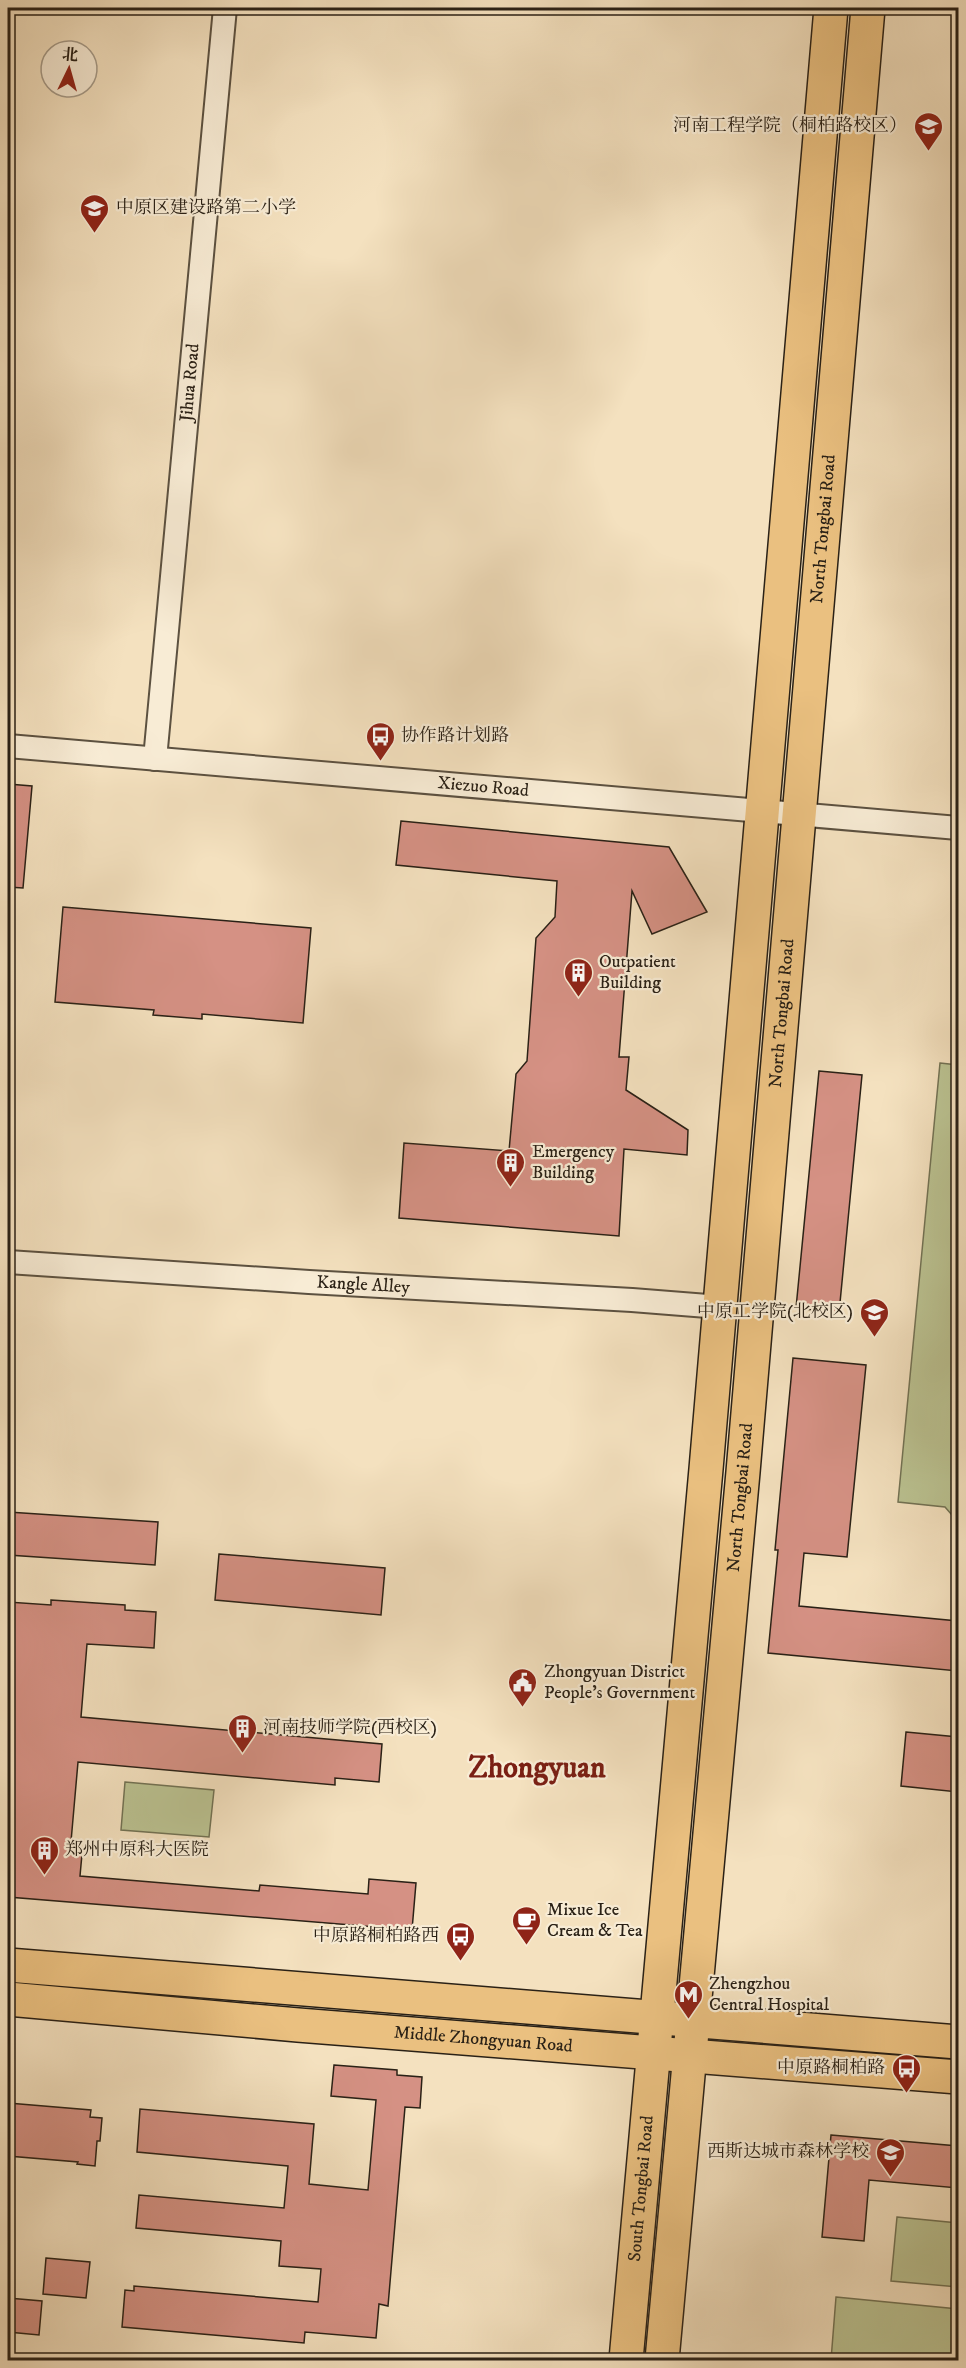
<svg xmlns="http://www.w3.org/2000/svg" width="966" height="2368" font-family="'IM FELL DW Pica','Noto Serif SC',serif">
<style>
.green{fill:#bbc392;stroke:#727254;stroke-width:1.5}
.building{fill:#d59184;stroke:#2a2116;stroke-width:1.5}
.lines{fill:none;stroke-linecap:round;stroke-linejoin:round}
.street-casing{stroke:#5c5140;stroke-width:26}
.primary-casing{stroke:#2a2116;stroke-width:36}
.street{stroke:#f8ecd5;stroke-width:22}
.primary{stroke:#eac080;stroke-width:33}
.labels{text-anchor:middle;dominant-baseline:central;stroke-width:4.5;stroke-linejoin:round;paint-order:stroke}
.poi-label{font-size:18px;fill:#2a2116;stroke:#f8ecd5;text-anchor:start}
.street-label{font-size:18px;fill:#2a2116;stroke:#f8ecd5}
.town-label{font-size:30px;font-weight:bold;fill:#7a1f14;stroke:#f8ecd5}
</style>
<rect width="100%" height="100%" fill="#f4e1bf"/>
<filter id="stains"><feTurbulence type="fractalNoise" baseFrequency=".00333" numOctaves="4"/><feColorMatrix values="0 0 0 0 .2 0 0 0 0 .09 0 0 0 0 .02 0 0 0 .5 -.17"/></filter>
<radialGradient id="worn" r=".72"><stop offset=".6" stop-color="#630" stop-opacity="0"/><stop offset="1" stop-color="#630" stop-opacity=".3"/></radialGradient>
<!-- green -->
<g class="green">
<polygon points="940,1063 958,1065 958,1522 945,1507 898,1502"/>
<polygon points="125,1782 214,1790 209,1837 121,1830"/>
<polygon points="897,2217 958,2223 958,2287 891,2281"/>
<polygon points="836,2297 958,2309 958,2360 831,2360"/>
</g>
<!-- building -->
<g class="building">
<polygon points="8,784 32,786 23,888 8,887"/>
<polygon points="401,821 669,847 707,912 652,934 632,891 619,1057 629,1057 626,1090 688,1130 687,1155 624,1149 619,1236 399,1218 404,1143 509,1151 516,1074 527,1061 536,938 555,917 557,881 396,865"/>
<polygon points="63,907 311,928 303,1023 202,1014 202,1019 153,1015 154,1010 55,1002"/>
<polygon points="819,1071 862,1075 839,1313 796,1308"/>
<polygon points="793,1358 866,1365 847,1557 804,1553 799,1606 958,1621 958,1671 768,1653 778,1550 775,1550"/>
<polygon points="8,1512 158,1522 155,1565 8,1555"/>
<polygon points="219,1554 385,1568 381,1615 215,1600"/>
<polygon points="51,1600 125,1605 125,1610 156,1612 154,1648 87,1644 81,1717 382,1744 379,1782 335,1778 335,1785 78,1762 70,1853 82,1854 80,1876 259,1891 260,1885 368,1894 369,1879 416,1883 412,1930 8,1897 8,1602 51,1605"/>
<polygon points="906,1732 958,1737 958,1792 901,1786"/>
<polygon points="334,2065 397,2070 397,2075 422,2077 420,2108 405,2107 388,2306 379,2304 376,2338 305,2332 304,2343 122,2327 125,2290 134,2291 134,2286 318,2302 321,2269 279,2266 281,2241 136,2228 139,2195 284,2208 288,2166 137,2152 140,2109 314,2124 309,2184 368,2190 376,2100 331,2096"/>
<polygon points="8,2103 91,2110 90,2117 102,2118 100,2141 97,2141 95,2166 77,2164 78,2162 8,2156"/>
<polygon points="831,2135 958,2146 958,2188 869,2180 864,2241 822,2237"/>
<polygon points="46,2258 90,2262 86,2298 43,2294"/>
<polygon points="8,2298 42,2301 39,2335 8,2332"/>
</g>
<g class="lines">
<defs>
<g id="street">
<path id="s1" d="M8 746 958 828"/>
<path id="s2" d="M155 759 225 8"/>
<path id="s3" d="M8 1262 309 1282 632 1300 720 1307"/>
</g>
<g id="primary">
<polyline points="8,1965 958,2042"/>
<path id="s4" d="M8 1999 298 2025 958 2077"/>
<path id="s5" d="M626 2360 706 1469 831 8"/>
<path id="s6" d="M662 2360 743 1472 868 8"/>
</g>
</defs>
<!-- street casing -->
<use href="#street" class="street-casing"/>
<!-- primary casing -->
<use href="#primary" class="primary-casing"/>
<!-- street -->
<use href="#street" class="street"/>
<!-- primary -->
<use href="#primary" class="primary"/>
</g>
<!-- icons -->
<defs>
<symbol id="university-pin" viewBox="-11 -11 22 30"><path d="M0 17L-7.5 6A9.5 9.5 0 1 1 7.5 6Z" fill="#8f2418" stroke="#f8ecd5"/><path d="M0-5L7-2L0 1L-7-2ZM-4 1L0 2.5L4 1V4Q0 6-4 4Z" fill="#fff"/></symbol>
<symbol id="school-pin" viewBox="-11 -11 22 30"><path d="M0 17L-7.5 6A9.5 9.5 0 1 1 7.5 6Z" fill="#8f2418" stroke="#f8ecd5"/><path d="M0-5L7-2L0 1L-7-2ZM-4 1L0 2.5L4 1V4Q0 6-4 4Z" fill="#fff"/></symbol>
<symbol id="bus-pin" viewBox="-11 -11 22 30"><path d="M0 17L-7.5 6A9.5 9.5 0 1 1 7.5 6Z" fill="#8f2418" stroke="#f8ecd5"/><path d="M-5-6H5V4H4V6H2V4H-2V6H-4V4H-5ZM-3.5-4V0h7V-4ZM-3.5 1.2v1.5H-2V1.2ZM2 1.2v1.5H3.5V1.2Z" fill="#fff"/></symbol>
<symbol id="building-pin" viewBox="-11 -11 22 30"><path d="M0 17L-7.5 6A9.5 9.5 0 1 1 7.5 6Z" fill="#8f2418" stroke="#f8ecd5"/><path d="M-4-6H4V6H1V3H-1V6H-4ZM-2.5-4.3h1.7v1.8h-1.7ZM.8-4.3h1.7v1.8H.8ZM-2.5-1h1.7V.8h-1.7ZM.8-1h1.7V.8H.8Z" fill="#fff"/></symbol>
<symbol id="civic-pin" viewBox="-11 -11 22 30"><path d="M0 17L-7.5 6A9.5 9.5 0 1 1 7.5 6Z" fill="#8f2418" stroke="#f8ecd5"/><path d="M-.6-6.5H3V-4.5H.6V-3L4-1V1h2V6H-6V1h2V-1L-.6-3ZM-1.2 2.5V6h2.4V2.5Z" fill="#fff"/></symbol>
<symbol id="cafe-pin" viewBox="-11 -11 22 30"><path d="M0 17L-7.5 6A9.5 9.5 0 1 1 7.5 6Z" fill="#8f2418" stroke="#f8ecd5"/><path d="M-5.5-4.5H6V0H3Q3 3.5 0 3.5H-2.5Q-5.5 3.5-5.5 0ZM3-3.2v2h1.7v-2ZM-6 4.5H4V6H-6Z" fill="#fff"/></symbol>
<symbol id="metro-pin" viewBox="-11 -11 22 30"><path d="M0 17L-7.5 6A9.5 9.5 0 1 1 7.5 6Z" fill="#8f2418" stroke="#f8ecd5"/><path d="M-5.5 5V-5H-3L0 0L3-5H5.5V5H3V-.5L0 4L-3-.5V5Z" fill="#fff"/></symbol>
</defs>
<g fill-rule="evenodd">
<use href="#university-pin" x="912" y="110" width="33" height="45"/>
<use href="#school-pin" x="78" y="192" width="33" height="45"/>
<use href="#bus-pin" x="364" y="720" width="33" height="45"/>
<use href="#building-pin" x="562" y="956" width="33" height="45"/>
<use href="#building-pin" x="494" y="1146" width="33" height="45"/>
<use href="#university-pin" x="858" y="1296" width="33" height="45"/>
<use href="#civic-pin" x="506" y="1666" width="33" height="45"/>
<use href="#building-pin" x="226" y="1712" width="33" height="45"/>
<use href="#building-pin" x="28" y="1834" width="33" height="45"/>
<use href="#cafe-pin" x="510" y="1904" width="33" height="45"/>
<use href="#bus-pin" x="444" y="1920" width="33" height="45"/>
<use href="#metro-pin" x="672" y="1978" width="33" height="45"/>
<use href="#bus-pin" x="890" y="2052" width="33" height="45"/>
<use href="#school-pin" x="874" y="2136" width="33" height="45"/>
</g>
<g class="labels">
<!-- poi labels -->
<g class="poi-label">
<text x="907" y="126" text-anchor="end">河南工程学院（桐柏路校区）</text>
<text x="116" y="208">中原区建设路第二小学</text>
<text x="401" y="736">协作路计划路</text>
<text x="599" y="962">Outpatient<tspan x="599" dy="21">Building</tspan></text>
<text x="532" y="1152">Emergency<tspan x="532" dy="21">Building</tspan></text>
<text x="853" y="1312" text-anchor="end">中原工学院(北校区)</text>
<text x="544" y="1672">Zhongyuan District<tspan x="544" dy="21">People's Government</tspan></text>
<text x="263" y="1728">河南技师学院(西校区)</text>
<text x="65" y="1850">郑州中原科大医院</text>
<text x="547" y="1910">Mixue Ice<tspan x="547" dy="21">Cream &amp; Tea</tspan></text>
<text x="439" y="1936" text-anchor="end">中原路桐柏路西</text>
<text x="709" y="1984">Zhengzhou<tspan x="709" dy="21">Central Hospital</tspan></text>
<text x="885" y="2068" text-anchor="end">中原路桐柏路</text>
<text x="869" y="2152" text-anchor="end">西斯达城市森林学校</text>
</g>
<!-- street labels -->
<g class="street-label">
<text stroke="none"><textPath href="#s2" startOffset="378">Jihua Road</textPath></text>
<text stroke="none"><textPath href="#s6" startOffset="1838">North Tongbai Road</textPath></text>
<text stroke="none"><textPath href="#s1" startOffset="477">Xiezuo Road</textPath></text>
<text stroke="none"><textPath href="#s6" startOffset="1352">North Tongbai Road</textPath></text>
<text stroke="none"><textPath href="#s3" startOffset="356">Kangle Alley</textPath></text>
<text stroke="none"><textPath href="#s6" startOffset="866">North Tongbai Road</textPath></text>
<text stroke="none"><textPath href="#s4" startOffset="477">Middle Zhongyuan Road</textPath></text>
<text stroke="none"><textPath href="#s5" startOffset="172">South Tongbai Road</textPath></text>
</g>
<!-- town labels -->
<g class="town-label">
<text x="537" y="1768">Zhongyuan</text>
</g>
</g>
<!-- margin -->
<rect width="966" height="2368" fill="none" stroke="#f4e1bf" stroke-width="30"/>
<rect x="9" y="9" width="948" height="2350" fill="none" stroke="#2a2116" stroke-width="3"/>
<rect x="15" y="15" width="936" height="2338" fill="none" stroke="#2a2116" stroke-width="1.5"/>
<!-- north arrow -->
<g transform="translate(69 69) rotate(5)"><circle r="28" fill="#f8ecd5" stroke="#a69b89" stroke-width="1.5"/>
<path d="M0-4.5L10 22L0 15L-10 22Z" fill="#8f2418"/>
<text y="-9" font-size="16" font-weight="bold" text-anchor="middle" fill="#2a2116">北</text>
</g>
<rect width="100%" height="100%" filter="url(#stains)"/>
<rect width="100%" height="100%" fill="url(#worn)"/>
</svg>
